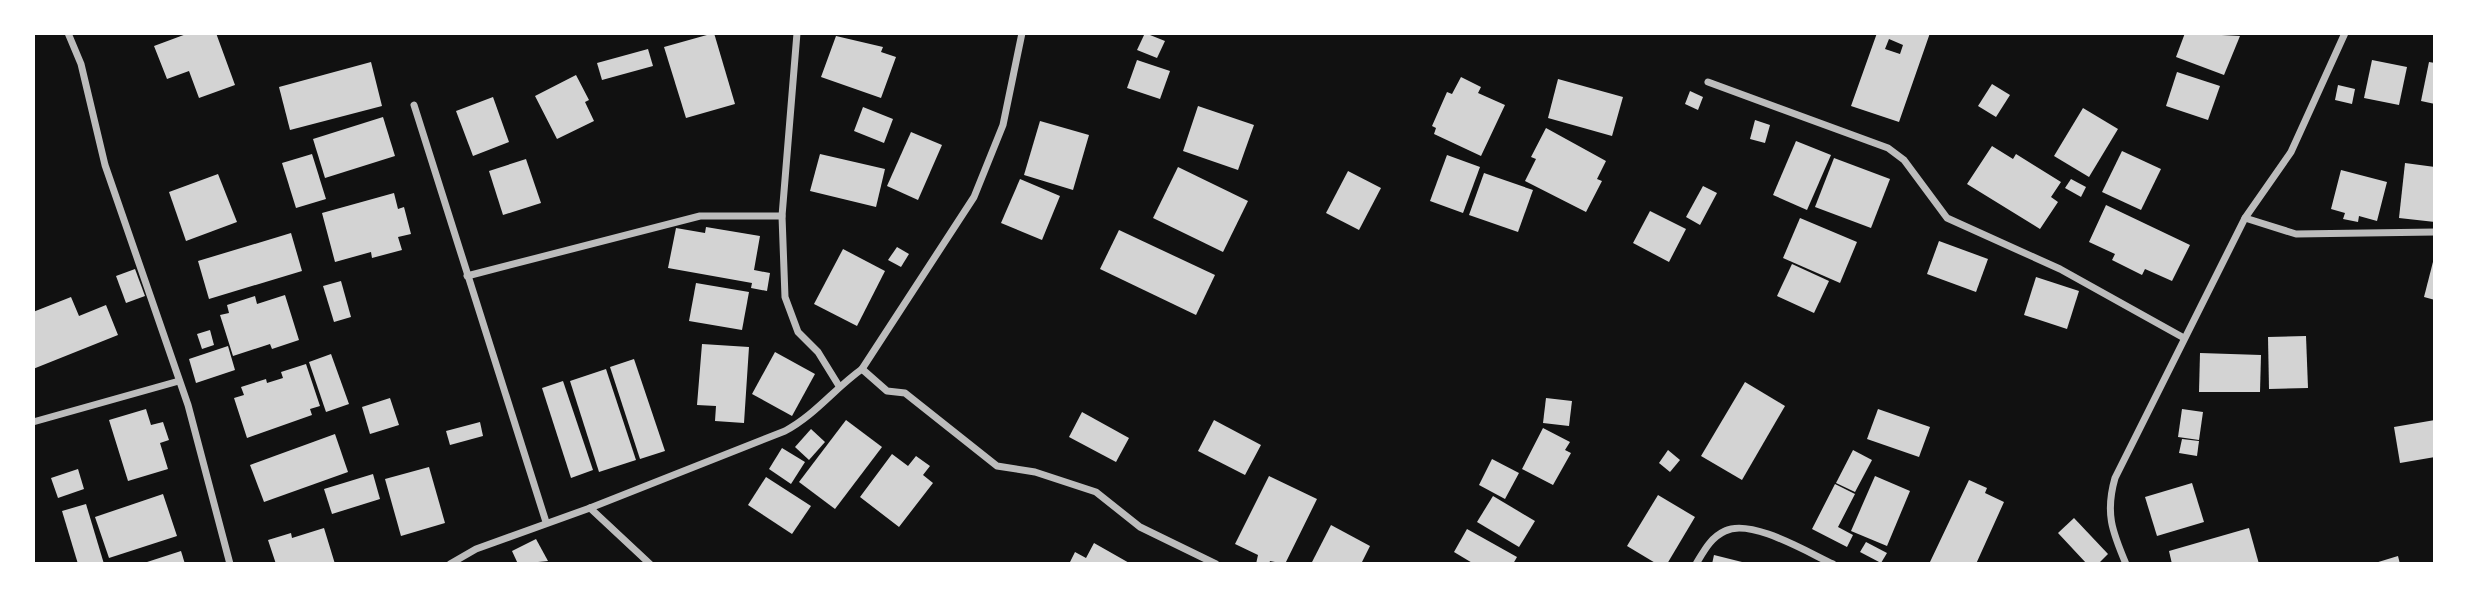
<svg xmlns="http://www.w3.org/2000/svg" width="2468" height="597" font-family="Karla,sans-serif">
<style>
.building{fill:#d3d3d3;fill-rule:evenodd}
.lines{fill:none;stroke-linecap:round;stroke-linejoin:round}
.minor{stroke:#bcbcbc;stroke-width:7}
</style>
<rect width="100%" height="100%" fill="#111"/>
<!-- building -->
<g class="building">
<polygon points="189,33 216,33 235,85 199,98 189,71 167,79 154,46"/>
<polygon points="714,33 735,104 686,118 664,47"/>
<polygon points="1145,33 1165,41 1157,58 1137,50"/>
<path d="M1877 33H1930L1899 122 1851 106ZM1889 39 1903 45 1900 54 1885 49Z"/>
<polygon points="2185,33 2240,36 2224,75 2176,57"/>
<polygon points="836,36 883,47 881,52 896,57 881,98 821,77"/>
<polygon points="648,49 653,66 602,80 597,63"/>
<polygon points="1137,60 1170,71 1160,99 1127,88"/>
<polygon points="2372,60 2407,67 2399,105 2364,98"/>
<polygon points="371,62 382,106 290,130 279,87"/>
<polygon points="2429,62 2435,63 2435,104 2421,101"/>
<polygon points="2177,72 2220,86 2208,120 2166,106"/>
<polygon points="576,75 589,100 585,102 594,121 557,139 535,96"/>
<polygon points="1461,77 1481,87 1478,93 1505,105 1481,156 1434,134 1436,128 1432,126 1447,92 1452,94"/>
<polygon points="1558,79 1623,97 1612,136 1548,118"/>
<polygon points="1992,84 2010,95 1996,117 1978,106"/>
<polygon points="2338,85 2355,89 2352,104 2335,100"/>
<polygon points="1690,91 1703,97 1698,110 1685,104"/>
<polygon points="493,97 509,142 473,156 456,111"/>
<polygon points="1198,106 1254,125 1238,170 1183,151"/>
<polygon points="863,107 893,119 884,143 854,131"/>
<polygon points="2083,108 2118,129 2089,177 2054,156"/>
<polygon points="383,117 395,156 325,178 313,139"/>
<polygon points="1755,120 1770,125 1765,143 1750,139"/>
<polygon points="1040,121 1089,135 1073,190 1024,175"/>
<polygon points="1546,128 1606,161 1597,179 1602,181 1586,212 1525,181 1536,159 1531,157"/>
<polygon points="911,132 942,145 918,200 887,186"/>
<polygon points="1796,141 1831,155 1807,210 1773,195"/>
<polygon points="1992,146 2013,159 2016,154 2061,182 2051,197 2058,202 2040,229 1967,184"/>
<polygon points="2122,151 2161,169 2141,210 2102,192"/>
<polygon points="312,154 326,199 296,208 282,163"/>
<polygon points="820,154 885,169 876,207 810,191"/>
<polygon points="1447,155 1480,167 1463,213 1430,201"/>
<polygon points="1834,158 1890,179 1871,228 1815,207"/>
<polygon points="526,159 541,203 503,215 489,171"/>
<polygon points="2405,163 2435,167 2435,222 2399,218"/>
<polygon points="1178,167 1248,201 1223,252 1153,218"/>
<polygon points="2341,170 2387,182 2377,221 2359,216 2358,222 2343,219 2345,213 2331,209"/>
<polygon points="1348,171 1381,188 1359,230 1326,213"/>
<polygon points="1484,173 1533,190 1518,232 1469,215"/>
<polygon points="218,174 237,222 186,241 169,192"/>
<polygon points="1020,179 1060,196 1042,240 1001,223"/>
<polygon points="2071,179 2086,187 2081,197 2065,188"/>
<polygon points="1703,186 1717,193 1700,225 1686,217"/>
<polygon points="394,193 398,209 404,207 411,234 398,237 402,250 372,258 371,252 335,262 322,213"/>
<polygon points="2106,205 2190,245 2172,281 2145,269 2142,275 2112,260 2115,254 2089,242"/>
<polygon points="1650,211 1686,229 1669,262 1633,243"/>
<polygon points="1800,218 1857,242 1840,283 1783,258"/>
<polygon points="706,227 760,236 754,270 770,273 767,291 751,288 752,283 668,268 676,228 705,233"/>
<polygon points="1119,230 1215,275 1196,315 1100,269"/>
<polygon points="291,233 302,271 209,299 198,261"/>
<polygon points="1939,241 1988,259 1976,292 1927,274"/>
<polygon points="897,247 909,254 901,267 888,260"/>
<polygon points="843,249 885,271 857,326 814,304"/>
<polygon points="2434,258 2435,258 2435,300 2424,297"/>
<polygon points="1792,264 1829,281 1814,313 1777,296"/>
<polygon points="135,269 145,296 126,303 116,276"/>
<polygon points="2036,277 2079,291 2067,329 2024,315"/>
<polygon points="341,281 351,317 334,322 323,286"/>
<polygon points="696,283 749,292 742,330 689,321"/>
<polygon points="285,295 299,340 272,349 270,344 233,356 220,315 229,313 227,305 255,296 257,304"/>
<polygon points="71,297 79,316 106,305 118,335 33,369 33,312"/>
<polygon points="210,330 214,345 202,349 197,334"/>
<polygon points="2306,336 2308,388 2269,389 2268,337"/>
<polygon points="702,344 749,347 744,423 715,421 716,406 697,405"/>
<polygon points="228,346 235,370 196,383 189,359"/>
<polygon points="775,352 815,374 792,416 752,394"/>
<polygon points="2200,353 2261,355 2260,392 2199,392"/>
<polygon points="331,354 349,404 326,412 309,362"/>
<polygon points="634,359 665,451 640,459 610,367"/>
<polygon points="306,364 320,406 310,409 312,415 247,438 234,398 244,395 241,387 266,379 267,383 283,378 281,372"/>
<polygon points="606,369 636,460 599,472 570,381"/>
<polygon points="563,381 593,470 571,478 542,388"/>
<polygon points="1745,382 1785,406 1742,480 1701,456"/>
<polygon points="390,398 399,425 370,434 362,407"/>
<polygon points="1546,398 1572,401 1569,426 1543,423"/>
<polygon points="146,409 151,425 163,422 169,440 160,443 168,469 128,481 109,420"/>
<polygon points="1878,409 1930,427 1919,457 1867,439"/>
<polygon points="2182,409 2203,412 2199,440 2178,437"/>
<polygon points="1082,412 1129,438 1116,462 1069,437"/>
<polygon points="846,420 882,447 835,509 799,482"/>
<polygon points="1214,420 1261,445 1245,475 1198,451"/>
<polygon points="2435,420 2435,457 2400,463 2394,427"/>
<polygon points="480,422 483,436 450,445 446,431"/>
<polygon points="1543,428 1570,442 1565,450 1571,453 1553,485 1522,469"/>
<polygon points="811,429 825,442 809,460 795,447"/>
<polygon points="335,434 348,472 264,502 250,465"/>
<polygon points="2182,439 2199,441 2197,456 2179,453"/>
<polygon points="782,448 805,462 791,484 769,469"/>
<polygon points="1668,450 1680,460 1670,472 1659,463"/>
<polygon points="1853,450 1872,460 1855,492 1836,483"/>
<polygon points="892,454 908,466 916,456 930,466 923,475 933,483 899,527 860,497"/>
<polygon points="1492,459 1519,473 1505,499 1479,485"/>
<polygon points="429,467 445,523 401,536 385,479"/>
<polygon points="78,469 84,489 58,498 51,478"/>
<polygon points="373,474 380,499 332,514 324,489"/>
<polygon points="1269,476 1317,499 1285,564 1270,561 1269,564 1256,564 1258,555 1235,544"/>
<polygon points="1875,476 1910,491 1887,546 1851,531"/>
<polygon points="766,477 811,506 792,534 748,505"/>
<polygon points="1969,480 1987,488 1985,493 2004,502 1976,564 1933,564 1930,562"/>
<polygon points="2192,483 2204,522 2157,536 2145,497"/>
<polygon points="1835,484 1855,494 1838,527 1853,535 1847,547 1812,529"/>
<polygon points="163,494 177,536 109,558 95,517"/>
<polygon points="1658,495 1695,517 1667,564 1657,564 1627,546"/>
<polygon points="1493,496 1535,521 1519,547 1477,522"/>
<polygon points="86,504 104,564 78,564 62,511"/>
<polygon points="2074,518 2108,554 2098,564 2087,564 2058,533"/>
<polygon points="1331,525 1370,546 1361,564 1311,564"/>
<polygon points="324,528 335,564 276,564 268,540 291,533 292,538"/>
<polygon points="2249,528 2259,564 2172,564 2169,551"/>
<polygon points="1467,529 1517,557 1513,564 1474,564 1454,552"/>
<polygon points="536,539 548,561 518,564 512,551"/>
<polygon points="1866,542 1887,553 1881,563 1860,552"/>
<polygon points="1094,543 1131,564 1069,564 1075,552 1086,558"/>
<polygon points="181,551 185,564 145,564 144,563"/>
<polygon points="1714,555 1746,563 1746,564 1712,564"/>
<polygon points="2398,556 2400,564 2375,564 2375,563"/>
</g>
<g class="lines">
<!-- minor -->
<g class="minor">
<polyline points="68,33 81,64 105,165 188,405 230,564"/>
<polyline points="797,33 782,216 785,297 798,332 818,352 839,386"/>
<polyline points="1708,82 1888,148 1904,160 1947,218 2060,269 2184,338"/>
<polyline points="414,105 546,522"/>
<polyline points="2245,218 2296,234 2435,232"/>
<polyline points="467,276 700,216 782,216"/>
<polyline points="862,369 974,197 1003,125 1022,33"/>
<polyline points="33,422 179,381"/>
<polyline points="590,508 650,564"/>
<path d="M450 564 476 549 590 508 785 431C815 415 834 389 862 369L887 391 905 393 997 466 1035 472 1096 492 1140 527 1216 564"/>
<path d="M1696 564C1704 551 1710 538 1725 531 1751 518 1807 552 1833 564"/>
<path d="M2126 564C2112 531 2105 513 2115 478L2245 218 2291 152 2345 33"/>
</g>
</g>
<!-- border -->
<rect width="2468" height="597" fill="none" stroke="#ffffff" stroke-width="70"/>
</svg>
